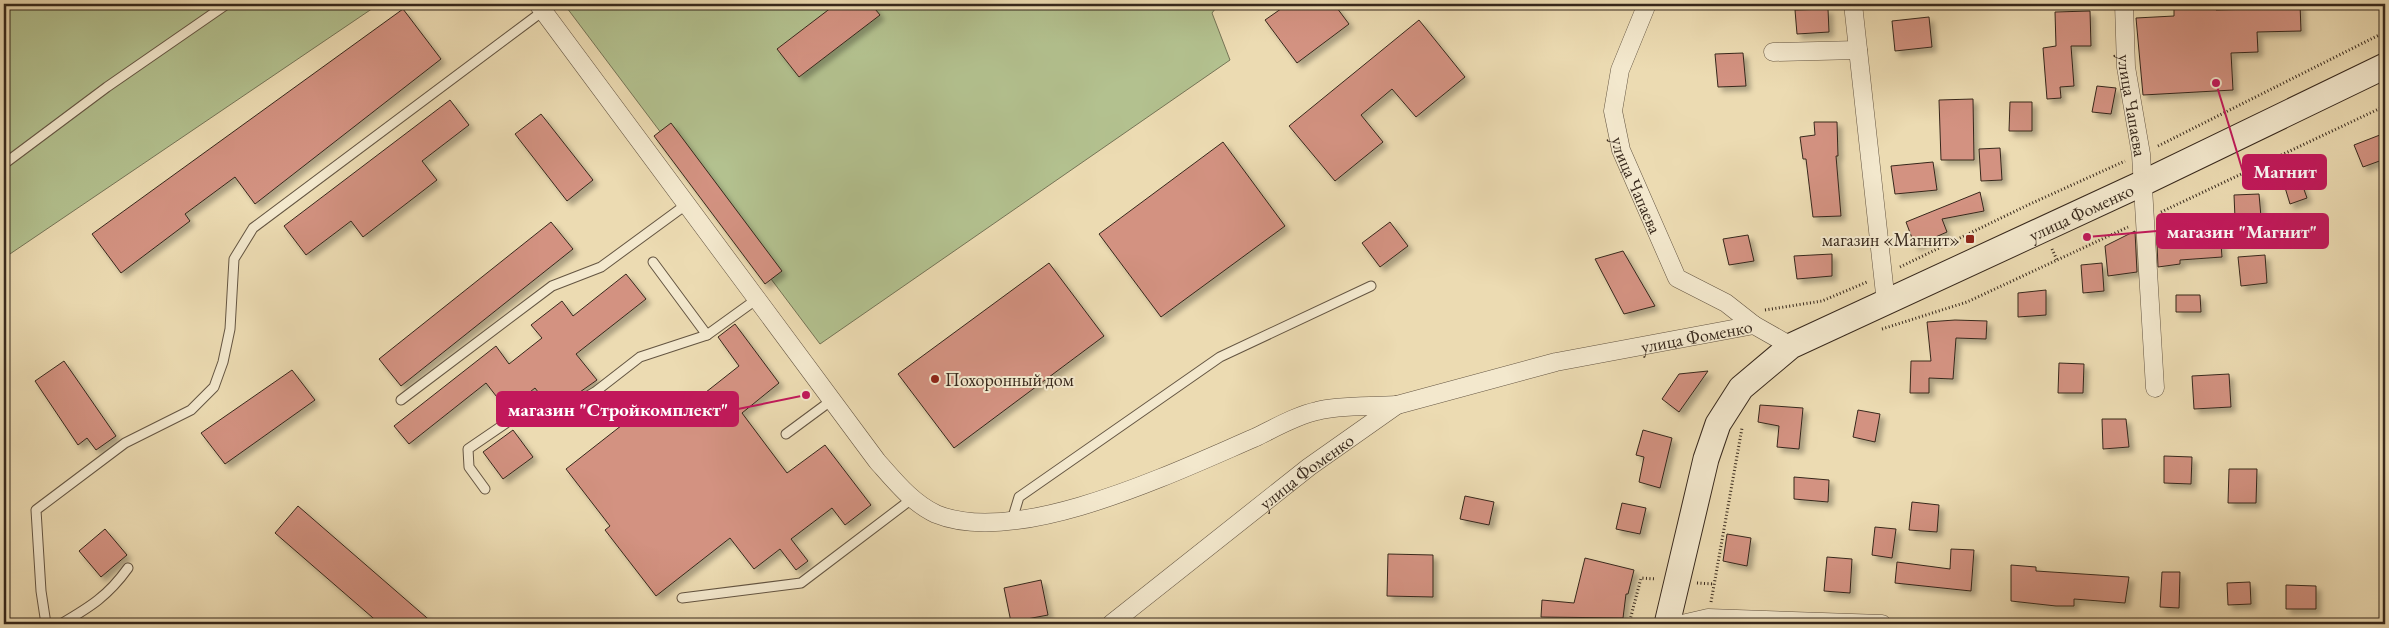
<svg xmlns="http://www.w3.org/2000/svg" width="2389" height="628" font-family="'EB Garamond',serif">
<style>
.green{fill:#b3c18f;stroke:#757456}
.building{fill:#d39281;stroke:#37281c;filter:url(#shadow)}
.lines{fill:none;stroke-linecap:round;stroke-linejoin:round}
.lane-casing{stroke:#645542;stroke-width:11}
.street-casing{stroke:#645542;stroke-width:19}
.secondary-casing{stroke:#37281c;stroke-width:27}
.path{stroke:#37281c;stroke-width:3;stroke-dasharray:1 2.5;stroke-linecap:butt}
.lane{stroke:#f3e8cd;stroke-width:9}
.street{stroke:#f3e8cd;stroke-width:18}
.secondary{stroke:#f3e8cd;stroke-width:25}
.poi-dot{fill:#8f2418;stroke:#f3e8cd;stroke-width:2}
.labels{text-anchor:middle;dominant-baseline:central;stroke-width:4;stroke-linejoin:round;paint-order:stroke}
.street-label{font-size:18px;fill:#37281c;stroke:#f3e8cd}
.poi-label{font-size:18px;fill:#37281c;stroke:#f3e8cd;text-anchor:end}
.leader{fill:none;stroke:#c2185b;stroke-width:2}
.callout-dot{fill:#c2185b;stroke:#f3e8cd;stroke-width:2}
.callout{fill:#c2185b;stroke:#c2185b;stroke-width:2}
.callout-label{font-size:19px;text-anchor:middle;font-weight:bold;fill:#fff}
</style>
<defs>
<filter id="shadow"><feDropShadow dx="4.5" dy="4.5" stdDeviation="2.5" flood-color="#0004"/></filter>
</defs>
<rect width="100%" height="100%" fill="#ecdbb2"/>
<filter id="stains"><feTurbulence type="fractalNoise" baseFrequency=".004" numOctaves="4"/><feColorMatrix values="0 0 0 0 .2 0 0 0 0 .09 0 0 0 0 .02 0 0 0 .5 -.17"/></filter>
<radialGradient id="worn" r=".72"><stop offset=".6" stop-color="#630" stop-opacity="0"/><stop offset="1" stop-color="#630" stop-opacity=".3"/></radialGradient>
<!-- green -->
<g class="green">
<polygon points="4,4 379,4 4,258"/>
<polygon points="564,4 1219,4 1212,13 1230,60 820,344"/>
</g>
<!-- building -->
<g class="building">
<polygon points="836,4 871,4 880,15 799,77 777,49"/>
<polygon points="1288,4 1334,4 1349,24 1297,63 1265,20"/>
<polygon points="2174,4 2216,4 2216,10 2254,9 2254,4 2300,4 2301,31 2257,32 2258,52 2231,53 2233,90 2143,95 2136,18 2174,16"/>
<polygon points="403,9 441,59 255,204 235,177 185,214 190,221 121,273 92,234"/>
<polygon points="1828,9 1829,32 1797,34 1795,10"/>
<polygon points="2090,11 2091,46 2071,46 2074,86 2060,87 2061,98 2047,99 2043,48 2056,46 2055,12"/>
<polygon points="1929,17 1932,47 1895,51 1892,21"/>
<polygon points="1419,20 1465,77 1416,117 1392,89 1361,115 1383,142 1335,181 1289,126"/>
<polygon points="1743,53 1746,86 1718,87 1715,54"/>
<polygon points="2097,86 2116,88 2111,114 2092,112"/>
<polygon points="1973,99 1974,160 1941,160 1939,100"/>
<polygon points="450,100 469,125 422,161 437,180 363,237 351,221 306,255 284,226"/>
<polygon points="2010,102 2032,102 2032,131 2009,131"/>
<polygon points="541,114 593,180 567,201 515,134"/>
<polygon points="1814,122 1837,122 1838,156 1836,156 1841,216 1813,217 1806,159 1803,159 1800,137 1815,135"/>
<polygon points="671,123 782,271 765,284 654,136"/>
<polygon points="2385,133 2385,159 2363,167 2354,145"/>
<polygon points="1223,142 1285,226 1161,317 1099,234"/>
<polygon points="2000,148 2002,180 1981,181 1979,149"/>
<polygon points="1933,162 1937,190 1895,194 1891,166"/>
<polygon points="2295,164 2307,198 2290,204 2280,171"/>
<polygon points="1980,192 1984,211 1942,219 1947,232 1915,246 1906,222"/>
<polygon points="2259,194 2261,217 2235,218 2234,195"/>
<polygon points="551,222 573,249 401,386 379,359"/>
<polygon points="1390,222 1408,246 1380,267 1362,243"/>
<polygon points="2135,231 2137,272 2108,276 2105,246"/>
<polygon points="2220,232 2222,257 2180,260 2180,264 2158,267 2157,243 2199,239 2198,235"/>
<polygon points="1748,235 1754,261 1729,265 1723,239"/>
<polygon points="1623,251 1655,306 1624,314 1595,259"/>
<polygon points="1832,254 1832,276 1797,279 1794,256"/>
<polygon points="2265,255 2267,283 2241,286 2238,257"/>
<polygon points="1049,263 1104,336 954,448 898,374"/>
<polygon points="2102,263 2104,291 2083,293 2081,265"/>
<polygon points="626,274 646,299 576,354 597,380 570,399 549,406 535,388 507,410 486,383 409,444 394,426 496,346 509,364 542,338 531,325 562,301 573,316"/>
<polygon points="2046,290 2046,315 2018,317 2018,293"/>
<polygon points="2176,295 2200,295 2201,312 2176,312"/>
<polygon points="1955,320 1987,321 1986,339 1956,338 1953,379 1929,378 1929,393 1910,393 1911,361 1931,361 1927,322"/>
<polygon points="735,324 779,383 742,413 787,473 825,445 871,505 845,525 832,508 791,539 808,561 796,570 780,549 754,569 730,538 656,596 605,530 610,526 566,469 645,407 663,426 739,366 718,337"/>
<polygon points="64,361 116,436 96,450 87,438 78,445 35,381"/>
<polygon points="2059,363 2084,364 2083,393 2058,393"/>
<polygon points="292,370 315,400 225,464 201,433"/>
<polygon points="1708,371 1679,412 1662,399 1679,374"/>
<polygon points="2229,374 2231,407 2194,409 2192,376"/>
<polygon points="1760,405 1803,408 1799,449 1777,447 1779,426 1758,422"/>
<polygon points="1858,410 1880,414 1875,442 1853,437"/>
<polygon points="2102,419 2126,419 2129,447 2103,449"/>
<polygon points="513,430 533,457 503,479 483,452"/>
<polygon points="1643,430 1672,438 1660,488 1639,482 1644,457 1636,455"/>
<polygon points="2164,456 2192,457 2191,484 2164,483"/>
<polygon points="2229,469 2257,469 2256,503 2228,503"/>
<polygon points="1794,477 1829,480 1828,502 1794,499"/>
<polygon points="1465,496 1494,502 1489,525 1460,519"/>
<polygon points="1912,502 1939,505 1937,532 1909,530"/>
<polygon points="1622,503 1646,508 1640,534 1616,529"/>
<polygon points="298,506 434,624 380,624 275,533"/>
<polygon points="1875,527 1896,529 1892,558 1872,555"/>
<polygon points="105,529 127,555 101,577 79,551"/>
<polygon points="1727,534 1751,538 1747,566 1723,561"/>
<polygon points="1951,549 1974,550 1971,591 1895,583 1897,562 1950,569"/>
<polygon points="1388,554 1433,555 1433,597 1387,596"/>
<polygon points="1827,557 1852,559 1850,593 1824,591"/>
<polygon points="1585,558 1634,570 1628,594 1626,594 1623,618 1541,617 1542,600 1574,603"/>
<polygon points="2011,565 2036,567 2036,571 2129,577 2125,603 2074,599 2074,606 2056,606 2011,601"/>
<polygon points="2162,572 2180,572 2179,608 2160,607"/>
<polygon points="1041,580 1048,615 1011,622 1004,588"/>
<polygon points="2250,582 2251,604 2228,605 2227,583"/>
<polygon points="2286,585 2316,586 2316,609 2286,609"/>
</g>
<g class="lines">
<defs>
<g id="lane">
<polyline points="4,164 107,87 227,4"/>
<polyline points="653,262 707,335"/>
<polyline points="401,400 552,286 601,267 687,204"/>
<polyline points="786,434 832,400"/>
<polyline points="485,489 469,467 468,449 509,421 545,421 595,392 640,357 707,335 757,299"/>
<polyline points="1012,520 1019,497 1220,357 1371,286"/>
<polyline points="682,598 801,583 913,498"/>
<polyline points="46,624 41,591 36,510 125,443 191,410 214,387 223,362 230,329 234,259 253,228 543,11"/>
<path d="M61 624C90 607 108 596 128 568"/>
</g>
<g id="street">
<path d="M538 4 877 461C894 480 912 503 936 514 1018 548 1177 471 1254 438 1273 429 1297 415 1317 411 1339 405 1373 407 1397 405"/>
<path id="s1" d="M1647 4 1620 70 1613 111 1621 150 1677 278 1726 303 1754 325"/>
<polyline points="1853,4 1886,303"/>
<path id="s2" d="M2124 4 2126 67 2141 154 2155 388"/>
<polyline points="1773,52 1858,50"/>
<path id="s3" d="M1111 624 1309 467 1397 405 1556 362 1754 325 1791 346"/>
<polyline points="1682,624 1708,618 1882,624"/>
</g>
<g id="secondary">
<path id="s4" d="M1667 624 1706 459 1718 424 1741 388 1791 346 2143 183 2385 66"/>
</g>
</defs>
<!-- lane casing -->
<use href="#lane" class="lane-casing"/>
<!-- street casing -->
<use href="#street" class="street-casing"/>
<!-- secondary casing -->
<use href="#secondary" class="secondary-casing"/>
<!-- path -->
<g class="path">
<polyline points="2158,146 2385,32"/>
<polyline points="2161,212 2385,106"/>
<polyline points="2052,249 2057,260"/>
<polyline points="1900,267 2030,204 2125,161"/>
<polyline points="1765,310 1822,301 1867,282"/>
<polyline points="1882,329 1967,302 2128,227"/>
<polyline points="1697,583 1714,584"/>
<polyline points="1711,602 1742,428"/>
<polyline points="1629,624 1641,578 1656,579"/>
</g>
<!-- lane -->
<use href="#lane" class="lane"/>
<!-- street -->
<use href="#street" class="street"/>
<!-- secondary -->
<use href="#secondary" class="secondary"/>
</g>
<!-- markers -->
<g class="poi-dot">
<rect x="1965" y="234" width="10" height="10" rx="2.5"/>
<circle cx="935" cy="379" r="5"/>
</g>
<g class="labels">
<!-- street labels -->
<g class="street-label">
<text stroke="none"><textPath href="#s2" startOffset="102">улица Чапаева</textPath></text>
<text stroke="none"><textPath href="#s1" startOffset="191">улица Чапаева</textPath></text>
<text stroke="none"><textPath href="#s4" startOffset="634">улица Фоменко</textPath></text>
<text stroke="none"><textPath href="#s3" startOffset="668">улица Фоменко</textPath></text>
<text stroke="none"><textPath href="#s3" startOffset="248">улица Фоменко</textPath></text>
</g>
<!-- poi labels -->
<g class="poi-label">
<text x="1960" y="239">магазин «Магнит»</text>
<text x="945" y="379" text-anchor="start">Похоронный дом</text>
</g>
</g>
<!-- callouts -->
<path class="leader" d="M2216 83L2243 172M2087 237L2157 231M806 395L738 409"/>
<g class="callout-dot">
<circle cx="2216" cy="83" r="5"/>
<circle cx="2087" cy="237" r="5"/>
<circle cx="806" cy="395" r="5"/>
</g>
<g class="callout">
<rect x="2243" y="155" width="83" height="34" rx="5"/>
<rect x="2157" y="214" width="171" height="34" rx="5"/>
<rect x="497" y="392" width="241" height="34" rx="5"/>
</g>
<g class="callout-label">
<text x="2285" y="178">Магнит</text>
<text x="2242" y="238">магазин "Магнит"</text>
<text x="618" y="416">магазин "Стройкомплект"</text>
</g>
<!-- margin -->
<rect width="2389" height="628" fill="none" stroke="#ecdbb2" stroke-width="20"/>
<rect x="5" y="5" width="2379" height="618" fill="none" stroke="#37281c" stroke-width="2.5"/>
<rect x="10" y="10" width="2369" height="608" fill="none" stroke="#37281c"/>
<rect width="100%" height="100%" filter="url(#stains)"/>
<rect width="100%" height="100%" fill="url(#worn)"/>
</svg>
